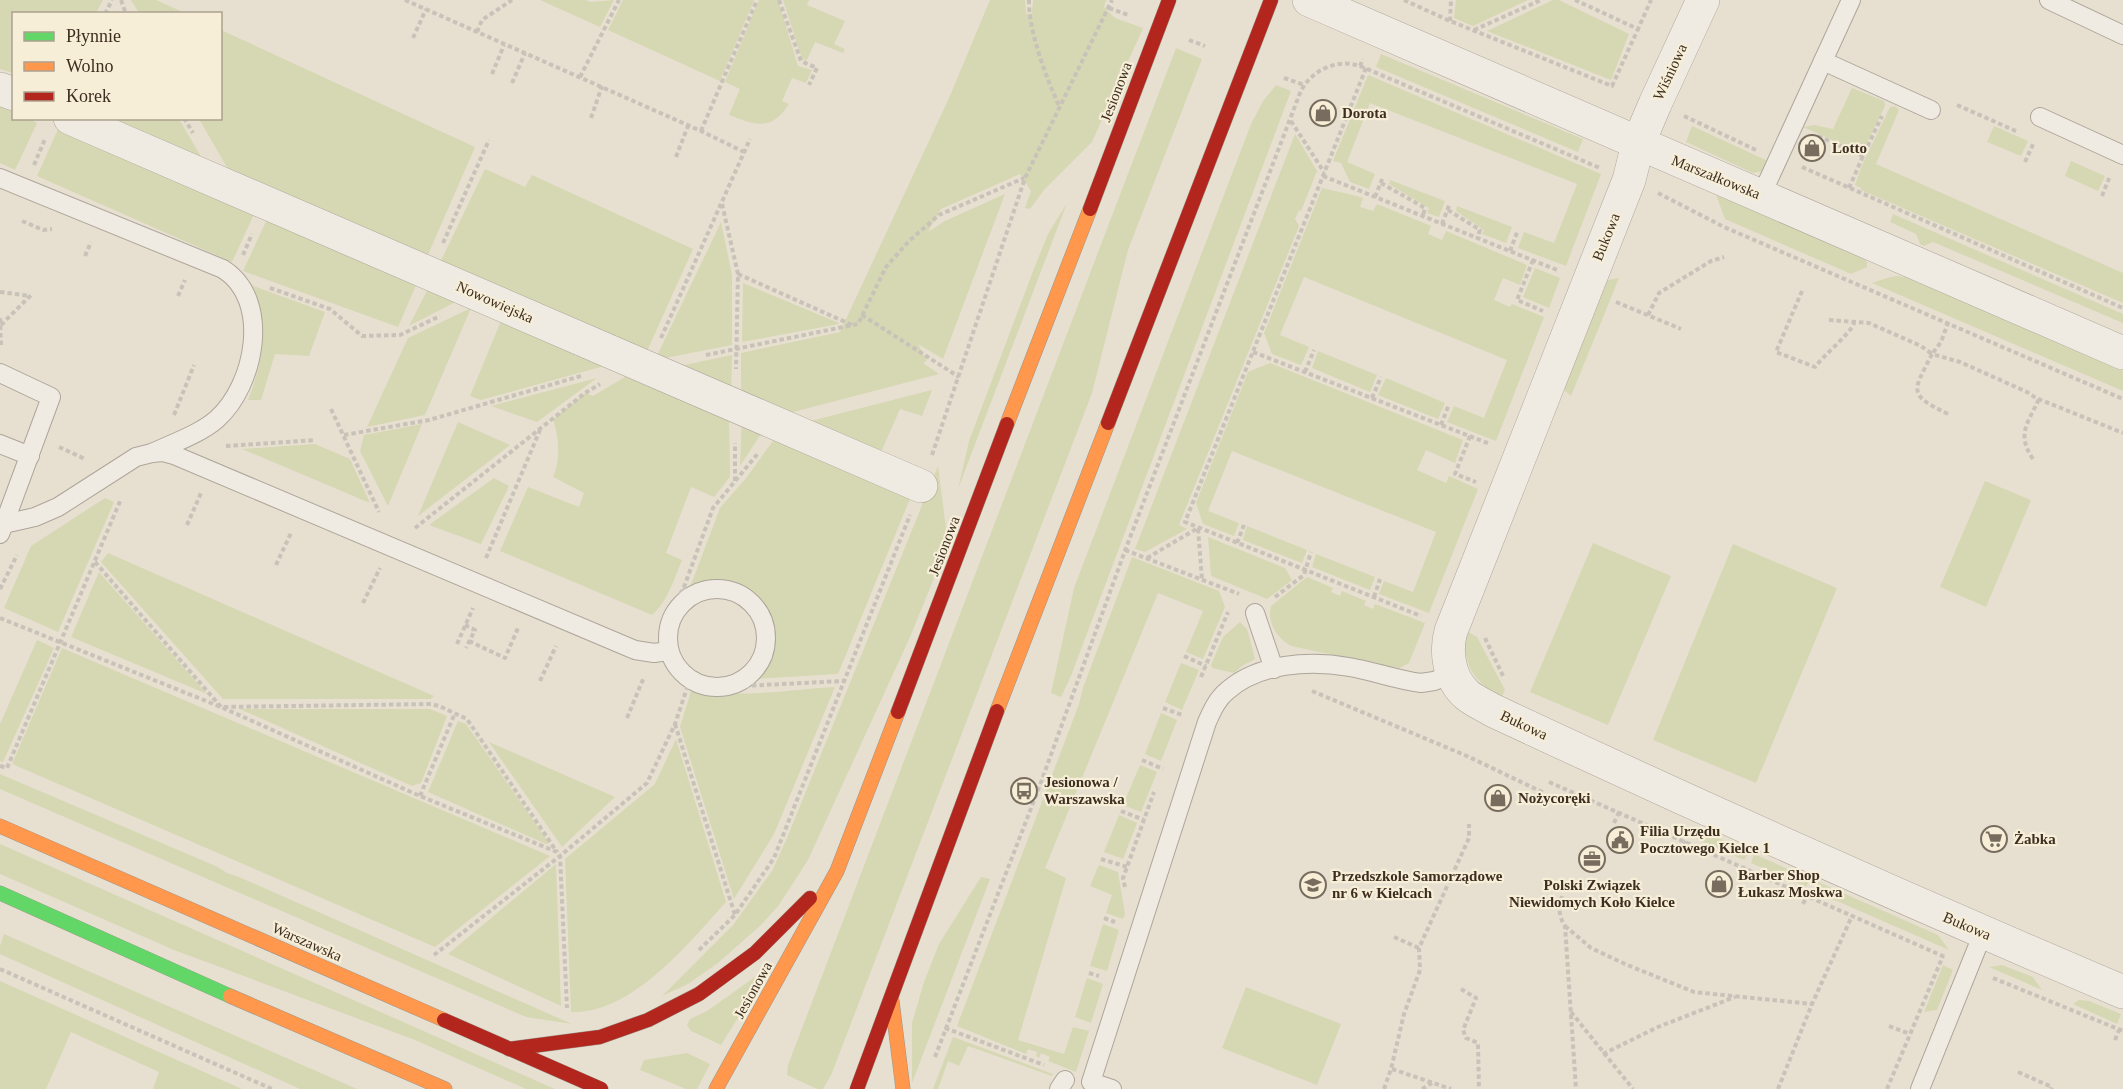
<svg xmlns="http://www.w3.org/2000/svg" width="2123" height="1089" font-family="'Times New Roman',serif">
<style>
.green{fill:#d6d7b3}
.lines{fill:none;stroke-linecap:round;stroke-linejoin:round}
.lane-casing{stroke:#ada599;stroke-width:20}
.street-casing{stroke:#ada599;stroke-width:34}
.fast-casing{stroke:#9c958a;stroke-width:15}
.slow-casing{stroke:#9c958a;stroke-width:15}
.jam-casing{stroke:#9c958a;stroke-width:15}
.path{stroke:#c8c2b9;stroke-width:4;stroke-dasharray:4.5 3;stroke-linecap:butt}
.lane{stroke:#efebe3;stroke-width:18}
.street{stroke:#efebe3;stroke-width:33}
.fast{stroke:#63d668;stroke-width:14}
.slow{stroke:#ff974d;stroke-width:14}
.jam{stroke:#b3261e;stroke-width:14}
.labels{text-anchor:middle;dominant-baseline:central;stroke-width:4.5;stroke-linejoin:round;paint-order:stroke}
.street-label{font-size:15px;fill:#3d2e20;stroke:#f7eed8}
.poi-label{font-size:15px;font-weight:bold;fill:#3d2e20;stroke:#f7eed8;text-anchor:start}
</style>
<rect width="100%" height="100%" fill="#e7e0d1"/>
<!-- green -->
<g class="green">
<polygon points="0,0 103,0 96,13 14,14 13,73 0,69"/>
<polygon points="131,0 156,0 185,13 139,13"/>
<polygon points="540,0 586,0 590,2 614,0 600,27"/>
<polygon points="623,0 754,0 720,81 608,30"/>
<path d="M759 0H778L798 66 812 70 806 83 792 78 782 101 789 104C771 132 755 125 729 115L740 89 725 82Z"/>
<polygon points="783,0 809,0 807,5 845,21 834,44 845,49 843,53 815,42 807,60 802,59"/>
<polygon points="990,0 1025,0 1026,14 1032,13 1033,0 1106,0 1104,7 1115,18 1143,28 1092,142 1044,190 1030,209 1025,208 1031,191 1020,174 941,209 928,232 945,221 1005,194 943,359 918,344 927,361 923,363 939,374 774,417 741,404 741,353 840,332 949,98"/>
<polygon points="1456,0 1528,0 1473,26 1454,18"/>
<polygon points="1553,0 1559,0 1629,34 1611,80 1487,31"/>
<polygon points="221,30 475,147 427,257 232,176 199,119 220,118"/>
<polygon points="1176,48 1202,59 1128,250 1092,393 832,1073 823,1089 817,1089 787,1075 788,1065"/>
<polygon points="1381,54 1583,139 1578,152 1376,67"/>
<polygon points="1368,75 1601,174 1566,266 1518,248 1524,232 1554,243 1577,184 1370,103 1347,162 1375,174 1369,189 1350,182 1341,163 1333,161"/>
<polygon points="1276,85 1291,91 1071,676 1061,697 1051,693 1074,588 1251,124 1263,101"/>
<polygon points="1852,88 1884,101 1885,106 1862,153 1803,127 1814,125 1833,129"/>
<polygon points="0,106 13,112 14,118 29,119 37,123 15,170 0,163"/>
<polygon points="1895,106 1899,110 1876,164 2123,273 2123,303 1861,190 1861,188 1855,185 1862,165 1890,107"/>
<polygon points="90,119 179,119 210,172"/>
<polygon points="1692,126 1768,161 1763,171 1753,173 1686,142"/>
<polygon points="1994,126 2028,141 2021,156 1987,142"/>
<polygon points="59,127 256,210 232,262 37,176"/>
<polygon points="1295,134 1317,171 1301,211 1299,210 1295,219 1299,226 1179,525 1187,529 1145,552 1135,549"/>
<polygon points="2071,161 2105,176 2098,191 2065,176"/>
<polygon points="485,169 525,187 532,175 693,249 644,358 437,269"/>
<polygon points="1390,180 1445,201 1439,217 1427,213 1429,208 1389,184"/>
<path d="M1322 188C1336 192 1349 193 1363 198L1360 207 1373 211 1377 204 1431 226 1428 234 1442 240 1446 231 1527 265 1520 285 1503 278 1494 300 1510 307 1512 304 1544 317 1496 441 1447 422 1454 406 1484 418 1507 360 1304 277 1280 335 1309 347 1301 365 1272 354 1264 333Z"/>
<polygon points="1716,195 1862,257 1867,262 1867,267 1851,274 1725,219"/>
<polygon points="1067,203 958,489 969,441 1033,271 1048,234"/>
<polygon points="1457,206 1512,227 1506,243 1482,234 1484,230 1456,211"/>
<polygon points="1893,214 2123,314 2123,323 1933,242 1924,246 1920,244 1916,234 1890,222"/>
<polygon points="269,215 420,276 398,327 243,271"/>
<polygon points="721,222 732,275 732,345 655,360"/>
<polygon points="1535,268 1560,278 1549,308 1523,297"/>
<polygon points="1898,276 1905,277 2123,371 2123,391 1872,283 1890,277"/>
<polygon points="1619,278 1571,396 1560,386 1601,281"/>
<polygon points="433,279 469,295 409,326"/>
<polygon points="743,283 839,323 839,324 742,342"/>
<path d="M248 284 325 312 309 356 275 354 261 400H248C257 378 266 343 262 320 259 307 254 296 248 284Z"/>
<polygon points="471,308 425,415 367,427 408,338"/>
<polygon points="503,316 619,362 481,400 470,396"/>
<polygon points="1318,351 1377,375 1370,392 1312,368"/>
<polygon points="732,355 731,399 661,370"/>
<polygon points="1270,363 1463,440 1455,463 1426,450 1417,470 1446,483 1449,476 1478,489 1429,613 1379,594 1384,581 1413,592 1436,532 1232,451 1208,511 1239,523 1234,536 1203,524 1196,503 1248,372"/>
<path d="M635 371 729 416 730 477 714 497 691 487 666 553 682 560C674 579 668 601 652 615L500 551 528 487 579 507 584 493 553 477C561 458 559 439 553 419L585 393 593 396Z"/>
<polygon points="597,378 537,422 491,406"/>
<polygon points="1386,378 1445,403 1438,419 1378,395"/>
<polygon points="932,390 922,416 900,409 878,459 791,426"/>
<polygon points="742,413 767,425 740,466"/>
<polygon points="458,422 510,445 418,516"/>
<polygon points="422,424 388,506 360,451 364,435"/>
<path d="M780 431 914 489 838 674 755 679C761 670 768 660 770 650 779 601 733 566 689 590L720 508 747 477Z"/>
<polygon points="315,444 350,459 370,503 242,449"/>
<polygon points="938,466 948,544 910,637 808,860 779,905 761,925 718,963 688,984 662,996 733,925 772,871 787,838"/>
<polygon points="494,478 509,486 481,544 429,525"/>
<polygon points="1985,481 2031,500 1986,607 1940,587"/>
<polygon points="105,498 114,502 58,632 4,608 31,546"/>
<polygon points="1247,526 1307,550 1302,563 1243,540"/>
<polygon points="1208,537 1285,568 1292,580 1267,599 1211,576"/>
<polygon points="1593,543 1671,576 1608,725 1530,692"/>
<polygon points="1733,544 1837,588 1756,783 1653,740"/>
<polygon points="108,553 434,696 431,699 223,699 101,562"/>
<polygon points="1316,554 1375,577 1370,590 1312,567"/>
<polygon points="1132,557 1219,591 1225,607 1203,659 1186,652 1203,611 1158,593 1045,868 1066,878 1018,1040 1064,1054 1073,1027 1089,1031 1076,1072 1048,1061 1050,1057 1041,1053 1039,1058 1036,1056 1037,1052 1028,1049 1026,1054 957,1026 1079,704 1083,688"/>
<polygon points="99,572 207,694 71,637"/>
<path d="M1307 577 1333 588 1331 592 1340 596 1342 591 1366 601 1364 605 1373 609 1375 604 1425 623 1409 663 1400 668 1390 667 1291 646C1276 637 1267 623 1271 606Z"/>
<polygon points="1240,622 1247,629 1255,659 1242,666 1234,673 1212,668 1211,665 1223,637"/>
<path d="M1463 629 1477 637 1505 690 1501 698C1470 678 1465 666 1463 629Z"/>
<polygon points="37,640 54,648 3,762 0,761 0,724"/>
<polygon points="62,648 550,856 435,947 12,764"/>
<polygon points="1181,663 1199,670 1182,710 1165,702"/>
<path d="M835 687 774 834 734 899 680 727 692 688C728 700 796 689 835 687Z"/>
<polygon points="240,709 430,709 447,716 421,783 412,786"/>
<polygon points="1161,713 1177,720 1161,761 1145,754"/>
<polygon points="458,721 466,724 549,843 546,844 428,792"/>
<path d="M676 739 726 902C689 943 631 1015 571 1012L565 859 655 784Z"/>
<polygon points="489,742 615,797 562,847"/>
<polygon points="1140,765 1157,772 1141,812 1123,805"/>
<polygon points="0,774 218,867 227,873 239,877 572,1024 526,1017 0,789"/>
<polygon points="1119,815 1137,823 1123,859 1104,852"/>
<polygon points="1692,826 1749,852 1744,860 1688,835"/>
<polygon points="0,844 555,1089 526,1089 415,1040 174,950 0,874"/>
<polygon points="1754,854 1810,879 1806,887 1751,863"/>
<polygon points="556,864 561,1006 448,954"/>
<polygon points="1099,865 1118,872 1125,914 1123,919 1106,913 1112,895 1090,886"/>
<polygon points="981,877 990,879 912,1083 912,1023 924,982 939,944"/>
<polygon points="1818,882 1938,935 1949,950 1814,891"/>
<polygon points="1103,924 1119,930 1107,971 1090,966"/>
<polygon points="4,934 357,1089 300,1089 0,954 0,946"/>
<polygon points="1943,965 1953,970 1937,1010 1924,1012"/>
<polygon points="2002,965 2033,977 2042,990 1989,967"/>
<path d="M755 977C757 990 729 1032 721 1045L691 1031 687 1025 690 1019 707 1011Z"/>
<polygon points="1087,978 1103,984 1091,1023 1075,1017"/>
<polygon points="0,981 242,1089 153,1089 159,1072 71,1032 46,1089 0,1089"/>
<polygon points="1246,987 1341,1024 1317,1085 1222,1048"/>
<polygon points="2079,1000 2089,1001 2121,1014 2117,1024 2073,1004"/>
<polygon points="953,1037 1053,1074 1052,1076 968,1046 959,1066 948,1061 938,1089 933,1089"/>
<polygon points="687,1053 710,1064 697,1089 686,1089 640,1070 644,1060"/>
</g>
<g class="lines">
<defs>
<g id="lane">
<polyline points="2049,0 2123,35"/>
<polyline points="1823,61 1931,110"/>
<polyline points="2040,117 2123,155"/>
<path d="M0 178 223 269C272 300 255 385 217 419 200 434 173 443 152 453"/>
<polyline points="1761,196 1851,0"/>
<polyline points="0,373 51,397 4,524 0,522"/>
<polyline points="0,444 30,456"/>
<polyline points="0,534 4,524 35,517 58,507 136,457 152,453 163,452 174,455 635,650 654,653 669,651"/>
<circle cx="717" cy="638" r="49"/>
<polyline points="1255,613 1274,669"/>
<polyline points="1059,1089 1065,1080"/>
<path d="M1112 1089 1091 1082 1207 722C1212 711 1217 699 1227 691 1258 663 1310 660 1349 667 1373 671 1397 680 1421 683L1434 681 1453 674"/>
<polyline points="1920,1089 1983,933"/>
</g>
<g id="street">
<path d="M1309 0C1580 119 1852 235 2123 353"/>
<path d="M1703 0 1655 104 1638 144 1629 180 1451 631C1445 652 1449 679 1467 695 1474 701 1484 705 1492 710 1701 808 1911 902 2123 992"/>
<polyline points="0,89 14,94"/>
<polyline points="70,118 921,486"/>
</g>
<polyline id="fast" points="0,893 230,996"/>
<g id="slow">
<polyline points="1007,424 1090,209"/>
<polyline points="997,711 1108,423"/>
<polyline points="0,826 444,1020"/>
<polyline points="230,996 445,1089"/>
<polyline points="892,1001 903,1089"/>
<polyline points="716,1089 837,871 898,712"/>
</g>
<g id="jam">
<polyline points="1090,209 1169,0"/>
<polyline points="1108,423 1271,0"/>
<polyline points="898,712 1007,424"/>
<polyline points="444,1020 601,1089"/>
<polyline points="509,1049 600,1037 648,1020 699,994 755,953 810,898"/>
<polyline points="857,1089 997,711"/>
</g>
</defs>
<!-- lane casing -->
<use href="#lane" class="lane-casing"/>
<!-- street casing -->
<use href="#street" class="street-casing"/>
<!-- fast casing -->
<use href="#fast" class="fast-casing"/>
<!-- slow casing -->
<use href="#slow" class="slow-casing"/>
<!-- jam casing -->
<use href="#jam" class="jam-casing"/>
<!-- path -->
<g class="path">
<polyline points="121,0 126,14"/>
<polyline points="405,0 701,131 744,152"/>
<polyline points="779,0 801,61 817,68 809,85"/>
<path d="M1029 0C1028 30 1047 80 1060 108"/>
<polyline points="1404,0 1450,21 1612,86 1638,29"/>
<polyline points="1575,0 1638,29 1651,0"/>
<polyline points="1109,8 1128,15"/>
<polyline points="105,14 112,0"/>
<polyline points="1450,21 1451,0"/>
<polyline points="1474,30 1541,0"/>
<polyline points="477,32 482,20 512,0"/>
<polyline points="413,38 426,9"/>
<polyline points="1189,40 1205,46"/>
<polyline points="1360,66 1600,168"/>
<polyline points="1366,68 1185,522 1421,616"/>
<polyline points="492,74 504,45"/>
<polyline points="580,77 619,0"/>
<polyline points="1284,78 1304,85"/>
<polyline points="512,83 525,53"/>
<polyline points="1957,105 2018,132"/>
<polyline points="1684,116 1756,150"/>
<polyline points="184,118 193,133"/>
<polyline points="591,118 602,86"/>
<polyline points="1291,121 1324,172"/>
<polyline points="701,131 757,0"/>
<polyline points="1818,136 1863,156 1882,116"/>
<polyline points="676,157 688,126"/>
<polyline points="2025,162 2034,142"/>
<polyline points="34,165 45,139"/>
<polyline points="1802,167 2123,308"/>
<polyline points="1323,176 1557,270"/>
<polyline points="1381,183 1425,208 1423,216"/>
<polyline points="1849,188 1863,156"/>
<polyline points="1658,193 1724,227 2123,399"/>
<polyline points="2102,196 2110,176"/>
<polyline points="1375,197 1383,177"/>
<polyline points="722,204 738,274 736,369"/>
<polyline points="1448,210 1480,230 1477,238"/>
<polyline points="22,221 43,230 52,229"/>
<polyline points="1442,224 1450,203"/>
<polyline points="443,243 489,140"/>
<polyline points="1510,251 1518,230"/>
<polyline points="243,255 252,234"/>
<polyline points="85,256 91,242"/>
<polyline points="1533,260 1517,300 1543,311"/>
<polyline points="738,274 852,325"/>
<polyline points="270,288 330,309 362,336 400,335 440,316"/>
<path d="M1802 291 1776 352 1815 367C1824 355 1851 333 1854 323"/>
<polyline points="0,292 30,296"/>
<polyline points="178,296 185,280"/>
<polyline points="1616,302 1681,329"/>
<polyline points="862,315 959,377"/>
<polyline points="1648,315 1659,293 1711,261 1724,257"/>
<polyline points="0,318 1,346"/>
<polyline points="1829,320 1869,323 1921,346 1932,354 1941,342 1948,323"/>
<polyline points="1,325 32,294"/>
<polyline points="661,338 750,139"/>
<polyline points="1253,352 1490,444"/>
<polyline points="706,355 858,324 886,267 909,241 939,215 1024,178"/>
<polyline points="1305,372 1314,350"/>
<polyline points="1372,398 1381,377"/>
<polyline points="331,409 379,512"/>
<path d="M1948 414C1907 394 1913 392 1932 354L1960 362 2027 392 2036 398 2123 433"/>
<polyline points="174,415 194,365"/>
<polyline points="1441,425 1449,404"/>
<polyline points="344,435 429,420 581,376"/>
<polyline points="1470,436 1455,474 1476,482"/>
<polyline points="226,446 315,440"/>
<polyline points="59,447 85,459"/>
<polyline points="932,455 1025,178 1112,0"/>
<path d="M2033 459C2016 434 2028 423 2039 399"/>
<polyline points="735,481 735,443"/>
<polyline points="187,525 201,493"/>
<polyline points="415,528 585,393 600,384"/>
<polyline points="1237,543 1244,525"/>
<polyline points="1125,550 1239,594"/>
<polyline points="486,558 540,430"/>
<polyline points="1147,558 1198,528 1202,580"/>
<polyline points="95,562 221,707 431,704 439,706 467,719 557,852"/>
<polyline points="276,565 291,533"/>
<polyline points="684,588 686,599"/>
<polyline points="0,589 17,555"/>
<polyline points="1275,597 1304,575 1311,552"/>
<polyline points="1374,597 1380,579"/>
<polyline points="363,603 380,568"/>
<polyline points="0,618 221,707 420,796 557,852 560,856 567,1008"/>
<polyline points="465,625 475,630 466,648"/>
<polyline points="662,627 684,587 713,508 759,452"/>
<polyline points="1485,638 1504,678"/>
<polyline points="469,641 505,658 518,628"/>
<polyline points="457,644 473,608"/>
<polyline points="1184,656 1206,666"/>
<polyline points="1201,677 1228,612"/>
<polyline points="540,681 556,646"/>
<polyline points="722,687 844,681"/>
<polyline points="1312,691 1467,756 1544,793"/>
<polyline points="1163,708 1182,715"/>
<polyline points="627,718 644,677"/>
<polyline points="675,724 735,915"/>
<polyline points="1142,760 1163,769"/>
<polyline points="0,766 7,768 121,499"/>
<polyline points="1549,782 1945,957"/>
<polyline points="420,796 455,713"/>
<polyline points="1572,804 1576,794"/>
<polyline points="1121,811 1144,820"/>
<polyline points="1614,823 1619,812"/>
<polyline points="1681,851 1686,841"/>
<polyline points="1101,859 1127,867"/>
<polyline points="1742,878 1746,868"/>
<polyline points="1125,887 1123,878 1154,792"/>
<path d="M1562 896C1559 909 1558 915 1565 926L1576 1089"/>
<polyline points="1803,904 1808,894"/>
<polyline points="1104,918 1115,922"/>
<polyline points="1565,926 1591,948 1625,964 1694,992 1812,1004"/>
<polyline points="1394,937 1419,948"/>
<polyline points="699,950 735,915 774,858 910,515"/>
<polyline points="434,955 560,856 647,783 675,724 690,679"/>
<polyline points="0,969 272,1089"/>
<polyline points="1089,973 1099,976"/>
<polyline points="1993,978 2123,1031"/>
<polyline points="1461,989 1476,998 1463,1030 1466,1038 1478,1043 1479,1089"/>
<polyline points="1571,1012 1633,1089"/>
<polyline points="1889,1026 1910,1034"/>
<polyline points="945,1028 1044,1065"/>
<polyline points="2115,1040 2119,1030"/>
<polyline points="1603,1054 1658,1027 1735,997"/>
<path d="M935 1057 1040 785 1126 548 1300 93C1310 71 1336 58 1360 66L1363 59"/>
<polyline points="1392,1069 1451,1089"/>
<polyline points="2018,1072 2052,1087 2051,1089"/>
<polyline points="1384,1089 1391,1069 1404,1014 1420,970 1419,948 1469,838 1469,824"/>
<polyline points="1422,1089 1432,1083"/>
<polyline points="1778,1089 1812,1004 1852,916"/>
<polyline points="1887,1089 1943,956"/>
</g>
<!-- lane -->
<use href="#lane" class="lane"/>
<!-- street -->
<use href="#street" class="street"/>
<!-- fast -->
<use href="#fast" class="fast"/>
<!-- slow -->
<use href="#slow" class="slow"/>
<!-- jam -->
<use href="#jam" class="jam"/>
</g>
<!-- icons -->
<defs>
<symbol id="shop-ring" viewBox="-11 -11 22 22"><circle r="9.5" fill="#f7eed8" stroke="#786c5e" stroke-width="1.5"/><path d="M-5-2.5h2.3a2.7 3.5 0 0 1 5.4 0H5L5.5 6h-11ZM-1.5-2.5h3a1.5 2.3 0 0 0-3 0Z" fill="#786c5e"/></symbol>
<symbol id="bus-ring" viewBox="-11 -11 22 22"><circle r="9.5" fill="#f7eed8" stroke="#786c5e" stroke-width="1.5"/><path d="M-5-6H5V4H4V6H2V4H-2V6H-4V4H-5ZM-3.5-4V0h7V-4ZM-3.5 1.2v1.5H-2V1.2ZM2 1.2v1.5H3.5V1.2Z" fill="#786c5e"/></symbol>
<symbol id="supermarket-ring" viewBox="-11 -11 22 22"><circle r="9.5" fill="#f7eed8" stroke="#786c5e" stroke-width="1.5"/><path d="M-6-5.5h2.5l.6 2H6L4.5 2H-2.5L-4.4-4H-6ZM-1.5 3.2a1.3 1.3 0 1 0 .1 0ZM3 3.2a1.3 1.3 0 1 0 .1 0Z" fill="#786c5e"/></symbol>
<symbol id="civic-ring" viewBox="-11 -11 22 22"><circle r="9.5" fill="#f7eed8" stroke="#786c5e" stroke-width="1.5"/><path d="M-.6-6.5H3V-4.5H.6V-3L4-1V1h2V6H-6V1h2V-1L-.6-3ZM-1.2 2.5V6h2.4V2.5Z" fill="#786c5e"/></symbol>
<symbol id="office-ring" viewBox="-11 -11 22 22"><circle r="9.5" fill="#f7eed8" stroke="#786c5e" stroke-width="1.5"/><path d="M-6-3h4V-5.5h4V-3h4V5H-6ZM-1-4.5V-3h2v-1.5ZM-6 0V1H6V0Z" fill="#786c5e"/></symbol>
<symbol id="school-ring" viewBox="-11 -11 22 22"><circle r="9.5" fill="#f7eed8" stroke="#786c5e" stroke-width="1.5"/><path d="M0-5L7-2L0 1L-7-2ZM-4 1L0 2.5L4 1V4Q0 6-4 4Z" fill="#786c5e"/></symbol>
</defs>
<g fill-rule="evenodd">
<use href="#shop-ring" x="1308" y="98" width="30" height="30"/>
<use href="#shop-ring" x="1797" y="133" width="30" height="30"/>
<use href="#bus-ring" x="1009" y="776" width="30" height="30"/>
<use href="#shop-ring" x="1483" y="783" width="30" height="30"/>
<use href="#supermarket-ring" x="1979" y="824" width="30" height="30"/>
<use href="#civic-ring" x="1605" y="825" width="30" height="30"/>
<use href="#office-ring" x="1577" y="844" width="30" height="30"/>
<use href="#shop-ring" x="1704" y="869" width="30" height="30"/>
<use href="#school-ring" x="1298" y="870" width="30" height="30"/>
</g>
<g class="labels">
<!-- street labels -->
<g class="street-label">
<text transform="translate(1670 72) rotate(-65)">Wiśniowa</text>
<text transform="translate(1116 92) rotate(-69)">Jesionowa</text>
<text transform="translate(1716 177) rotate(22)">Marszałkowska</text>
<text transform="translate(1606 237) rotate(-68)">Bukowa</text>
<text transform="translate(495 302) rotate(24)">Nowowiejska</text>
<text transform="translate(944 546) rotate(-69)">Jesionowa</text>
<text transform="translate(1524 725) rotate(25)">Bukowa</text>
<text transform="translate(1967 926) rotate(23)">Bukowa</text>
<text transform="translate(307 942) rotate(24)">Warszawska</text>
<text transform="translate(753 990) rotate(-61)">Jesionowa</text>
</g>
<!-- poi labels -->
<g class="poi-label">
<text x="1342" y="113">Dorota</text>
<text x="1832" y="148">Lotto</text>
<text x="1044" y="782">Jesionowa /<tspan x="1044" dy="17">Warszawska</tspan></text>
<text x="1518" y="798">Nożycoręki</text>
<text x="1640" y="831">Filia Urzędu<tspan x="1640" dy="17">Pocztowego Kielce 1</tspan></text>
<text x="2014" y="839">Żabka</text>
<text x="1738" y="875">Barber Shop<tspan x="1738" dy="17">Łukasz Moskwa</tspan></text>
<text x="1332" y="876">Przedszkole Samorządowe<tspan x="1332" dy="17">nr 6 w Kielcach</tspan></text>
<text x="1592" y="885" text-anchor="middle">Polski Związek<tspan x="1592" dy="17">Niewidomych Koło Kielce</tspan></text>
</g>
</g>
<!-- legend -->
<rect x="12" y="12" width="210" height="108" fill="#f7eed8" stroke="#ada18e" stroke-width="1.5"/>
<rect x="24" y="32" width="30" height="9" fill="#63d668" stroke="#ada18e" stroke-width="1.5"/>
<text x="66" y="42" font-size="18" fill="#3d2e20">Płynnie</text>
<rect x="24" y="62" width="30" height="9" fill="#ff974d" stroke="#ada18e" stroke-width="1.5"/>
<text x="66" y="72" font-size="18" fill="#3d2e20">Wolno</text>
<rect x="24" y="92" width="30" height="9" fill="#b3261e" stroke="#ada18e" stroke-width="1.5"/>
<text x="66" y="102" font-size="18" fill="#3d2e20">Korek</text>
</svg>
